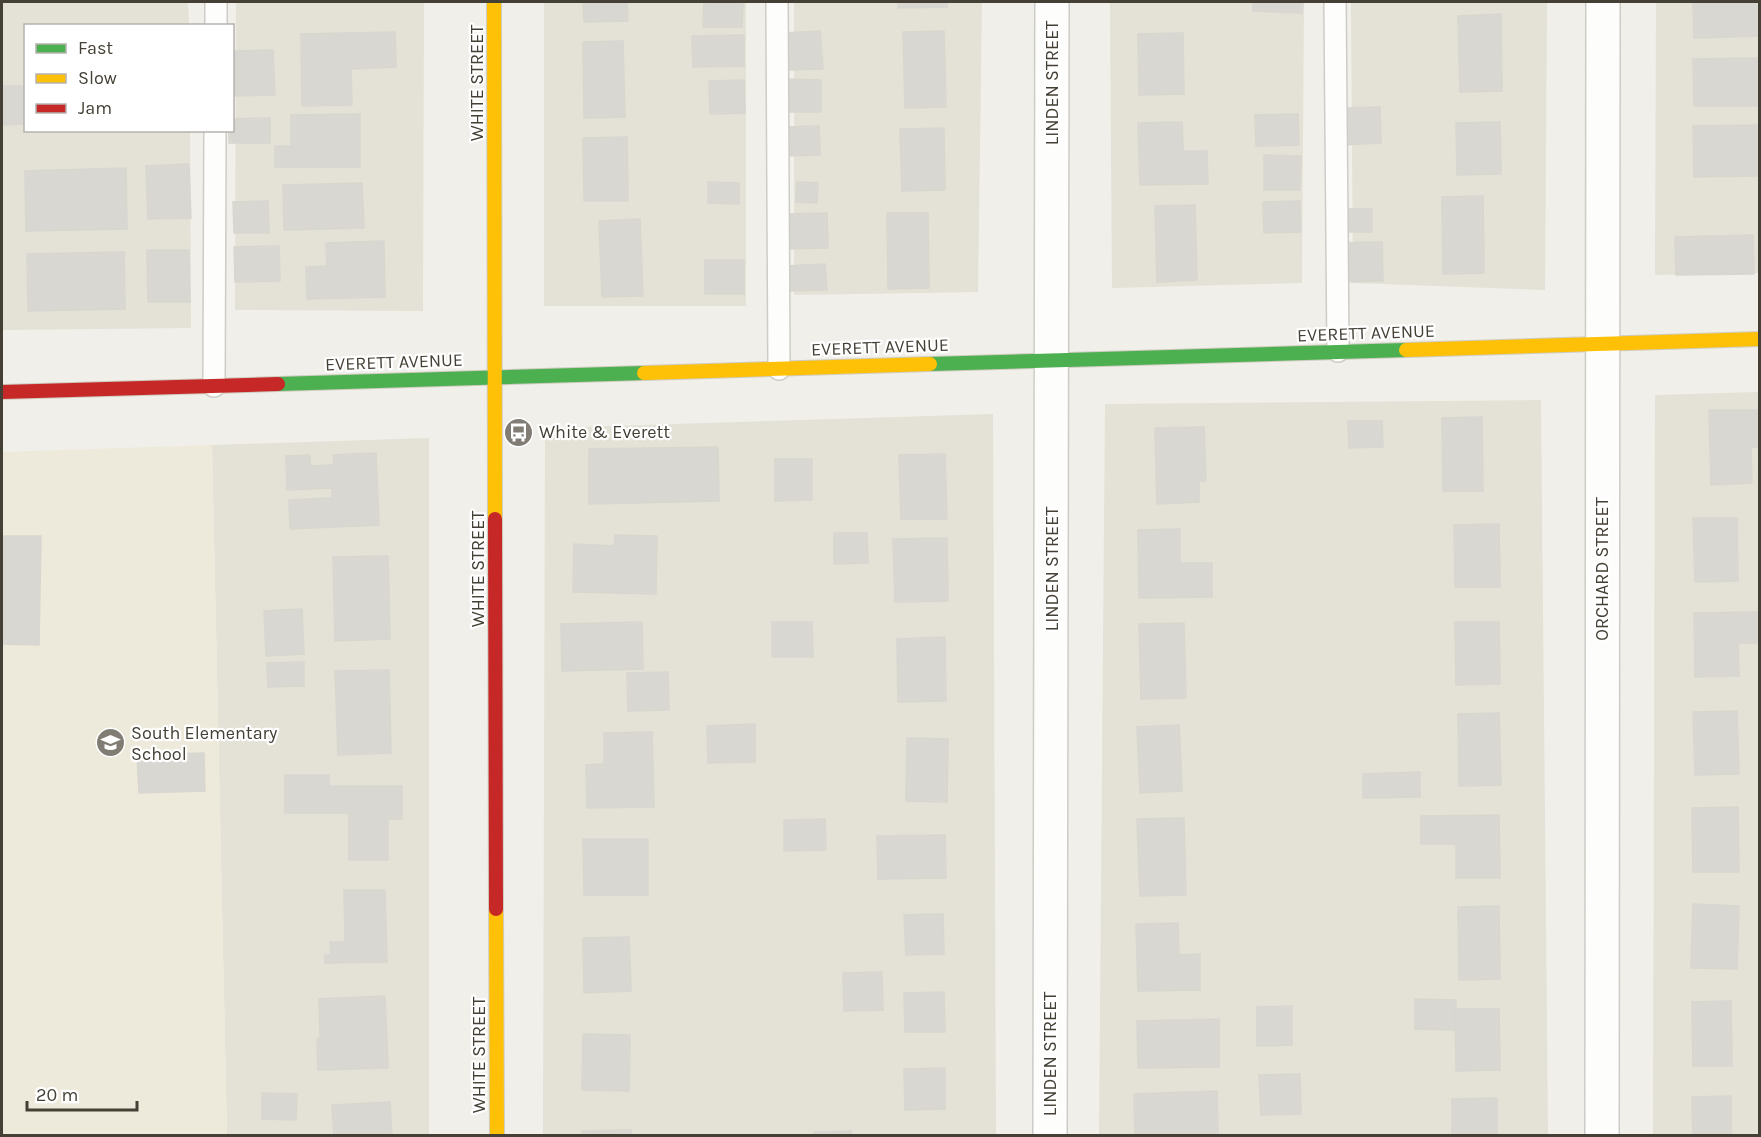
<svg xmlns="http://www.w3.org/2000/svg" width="1761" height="1137" font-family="Karla,sans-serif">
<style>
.residential{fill:#e4e1d6}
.education{fill:#eeeadb}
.building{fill:#d9d7d1;stroke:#d8d6cf;stroke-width:1.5}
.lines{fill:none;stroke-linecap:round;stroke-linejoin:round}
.lane-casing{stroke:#ceccc7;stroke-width:24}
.street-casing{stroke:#ceccc7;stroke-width:36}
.fast-casing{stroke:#cfccc0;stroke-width:16}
.slow-casing{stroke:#cfccc0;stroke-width:16}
.jam-casing{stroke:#cfccc0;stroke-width:16}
.lane{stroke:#fdfdfc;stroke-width:21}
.street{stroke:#fdfdfc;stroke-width:33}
.fast{stroke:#4caf50;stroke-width:14}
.slow{stroke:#ffc107;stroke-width:14}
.jam{stroke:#c62828;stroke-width:14}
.labels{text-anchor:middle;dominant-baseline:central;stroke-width:4.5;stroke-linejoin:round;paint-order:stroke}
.street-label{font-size:18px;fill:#454035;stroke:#fff}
.poi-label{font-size:18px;fill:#454035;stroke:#fff;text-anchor:start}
</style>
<rect width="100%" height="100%" fill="#f0efe9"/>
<!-- residential -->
<g class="residential">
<polygon points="2,2 188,2 189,25 26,26 26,130 190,131 191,328 2,330"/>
<polygon points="236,2 424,2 423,311 235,310"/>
<rect x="544" y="2" width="202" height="304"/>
<polygon points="794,2 982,2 978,292 794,295"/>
<polygon points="1110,2 1304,2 1302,283 1112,288"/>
<polygon points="1351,2 1547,2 1545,290 1353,283"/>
<polygon points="1656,2 1759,2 1759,273 1655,275"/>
<polygon points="1759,392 1759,1135 1653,1136 1655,395"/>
<polygon points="1541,400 1548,1135 1099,1136 1105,404"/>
<polygon points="993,414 996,1135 543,1136 545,428"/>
<polygon points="429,438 429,1135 227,1135 212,445"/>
</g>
<!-- education -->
<polygon class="education" points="212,445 227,1135 2,1135 2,452"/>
<!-- building -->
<g class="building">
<polygon points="583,2 627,2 628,21 584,22"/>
<polygon points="704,2 743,2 742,27 703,27"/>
<polygon points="898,2 947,2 947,7 898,8"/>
<polygon points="1253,2 1303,2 1302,13 1253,11"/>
<polygon points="1693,2 1760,2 1760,36 1694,38"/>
<polygon points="1501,14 1502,91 1460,92 1458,16"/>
<polygon points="820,31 823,69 784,70 782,33"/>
<polygon points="944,31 946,107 905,108 903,32"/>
<polygon points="395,32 396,67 351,69 352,105 302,106 301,34"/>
<polygon points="1183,33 1184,94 1139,95 1138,34"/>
<polygon points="744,35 744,66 693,67 692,36"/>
<polygon points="623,41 625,117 584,118 583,42"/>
<polygon points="273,50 275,95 233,96 232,51"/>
<polygon points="1760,58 1760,106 1694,106 1693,59"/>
<polygon points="783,79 821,80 821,112 783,112"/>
<polygon points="744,80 745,113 710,114 709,81"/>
<polygon points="2,86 26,86 26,124 2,125"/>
<polygon points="1380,107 1381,143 1342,145 1341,108"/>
<polygon points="360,114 360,167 275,167 275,146 291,146 291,115"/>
<polygon points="1298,114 1299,145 1256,146 1255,115"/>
<polygon points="270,118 270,143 229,143 229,130 232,130 232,119"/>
<polygon points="1182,122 1183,151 1207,151 1208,184 1140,185 1138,123"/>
<polygon points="1500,122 1501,174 1457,175 1456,123"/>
<polygon points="1760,125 1760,176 1694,177 1693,126"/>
<polygon points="819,126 820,155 784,156 784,127"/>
<polygon points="944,128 945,190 902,191 900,129"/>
<polygon points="627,137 628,201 584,201 583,138"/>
<polygon points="1264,155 1301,156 1300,190 1264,190"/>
<polygon points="189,164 191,218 148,219 146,166"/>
<polygon points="126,168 127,229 26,231 25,171"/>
<polygon points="708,182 739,183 739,204 708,203"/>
<polygon points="797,182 818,183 817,203 796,202"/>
<polygon points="362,183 364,228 284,230 283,185"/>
<polygon points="1483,196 1484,273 1443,274 1442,197"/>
<polygon points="268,201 269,233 234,233 233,202"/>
<polygon points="1300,201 1301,232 1264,233 1263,202"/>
<polygon points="1195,205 1197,280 1157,282 1155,206"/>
<rect x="1343" y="209" width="29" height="23"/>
<polygon points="827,213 828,248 787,249 785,214"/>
<polygon points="887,213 928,213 929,288 888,289"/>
<polygon points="640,219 643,296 602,297 599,221"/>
<polygon points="1753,235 1754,274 1676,275 1675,237"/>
<polygon points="384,241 385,297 307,299 306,267 327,266 326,243"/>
<polygon points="1382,242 1383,281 1338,282 1337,243"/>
<polygon points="279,246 280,281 235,282 234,247"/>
<polygon points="147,250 189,250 190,302 148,302"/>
<polygon points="124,252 125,309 28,311 27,254"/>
<rect x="705" y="260" width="39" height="34"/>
<polygon points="825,264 827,290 788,291 787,266"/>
<polygon points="1709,410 1760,410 1760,447 1751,447 1752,483 1711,485"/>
<polygon points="1482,417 1483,491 1443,491 1442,418"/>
<polygon points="1348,421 1382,421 1383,447 1349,448"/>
<polygon points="1204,427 1206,481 1199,481 1199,502 1157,504 1155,428"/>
<polygon points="718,447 719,501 589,504 589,449"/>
<polygon points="376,453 379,525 290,529 289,500 332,498 332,488 287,490 286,456 310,455 310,466 334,465 333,455"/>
<polygon points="945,454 947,519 901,519 899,455"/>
<polygon points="775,459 812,459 812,500 775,501"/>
<polygon points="1693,518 1737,518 1738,581 1695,582"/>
<polygon points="1499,524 1500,587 1455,587 1454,525"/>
<polygon points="1180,529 1180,563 1212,563 1212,597 1139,598 1138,530"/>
<polygon points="834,533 867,533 868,563 834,564"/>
<polygon points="615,535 657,536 656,594 573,592 574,544 614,546"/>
<polygon points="2,536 41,536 39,645 2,644"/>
<polygon points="947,538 948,601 895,602 893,539"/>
<polygon points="388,556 390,639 335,641 333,557"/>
<polygon points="302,609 304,654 266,656 264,611"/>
<polygon points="1760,612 1760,643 1738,643 1739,676 1695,677 1694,613"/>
<polygon points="642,622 643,669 562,671 561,624"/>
<polygon points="772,622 812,622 813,657 772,657"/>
<polygon points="1455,622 1499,622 1500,684 1456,685"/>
<polygon points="1184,623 1186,698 1141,699 1139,624"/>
<polygon points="945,637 946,701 898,702 897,639"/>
<polygon points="304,662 304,686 268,687 267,663"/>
<polygon points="389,670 391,753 338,755 335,671"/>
<polygon points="668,672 669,710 628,711 627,673"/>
<polygon points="1737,711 1739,774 1695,775 1693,712"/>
<polygon points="1499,713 1501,785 1459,786 1458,714"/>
<polygon points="755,724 755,762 708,763 707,726"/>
<polygon points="1179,725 1182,791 1140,793 1137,727"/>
<polygon points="652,732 654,807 587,808 586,765 604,764 604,733"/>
<polygon points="907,738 948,739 947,802 906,801"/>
<polygon points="204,753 205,791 139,793 137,755"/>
<polygon points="1420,772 1420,797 1363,798 1363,774"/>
<polygon points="285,775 329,775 329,786 402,786 402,819 388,819 388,860 349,860 349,813 285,813"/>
<polygon points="1738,807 1739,872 1693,872 1692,808"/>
<polygon points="1499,815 1500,878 1456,878 1456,844 1421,844 1421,816"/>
<polygon points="1184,818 1186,895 1140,896 1137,819"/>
<polygon points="825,819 826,850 784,851 784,820"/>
<polygon points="945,835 946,878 878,879 877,836"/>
<polygon points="583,839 648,839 648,895 584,895"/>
<polygon points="344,890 385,890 387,962 325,963 325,955 331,955 330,942 345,942"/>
<polygon points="1693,904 1739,906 1737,969 1691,968"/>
<polygon points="1499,906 1500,979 1459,980 1458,907"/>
<polygon points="943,914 944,954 906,955 904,915"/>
<polygon points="1178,923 1179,955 1200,954 1200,990 1138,991 1136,924"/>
<polygon points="629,937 631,991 584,993 583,938"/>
<polygon points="882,972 883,1010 844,1011 843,973"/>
<polygon points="944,992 945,1032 905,1032 904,993"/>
<polygon points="385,996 388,1068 318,1070 317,1039 320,1038 319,999"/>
<polygon points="1415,999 1456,1000 1455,1030 1415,1029"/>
<polygon points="1731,1001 1732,1066 1693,1066 1692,1002"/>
<polygon points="1292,1006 1292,1045 1257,1046 1257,1007"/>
<polygon points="1455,1009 1499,1009 1500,1070 1456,1071"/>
<polygon points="1219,1019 1219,1067 1138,1068 1137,1021"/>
<polygon points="583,1034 630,1035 629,1091 582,1090"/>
<polygon points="945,1068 945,1109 905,1110 904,1069"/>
<polygon points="1300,1074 1301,1114 1261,1115 1259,1075"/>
<polygon points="1217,1091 1218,1136 1135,1136 1134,1094"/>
<polygon points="262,1093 297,1094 296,1120 262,1119"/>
<polygon points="1731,1096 1731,1136 1693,1136 1692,1097"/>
<polygon points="1497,1098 1497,1136 1452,1136 1452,1099"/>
<polygon points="390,1102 392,1136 334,1136 332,1105"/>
<polygon points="631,1130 631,1136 582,1136 582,1131"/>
<polygon points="851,1131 851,1136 814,1136 814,1132"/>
</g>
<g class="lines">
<defs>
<g id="lane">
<polyline points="777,2 779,369"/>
<polyline points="1335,2 1338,351"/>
<polyline points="216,26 216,2"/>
<polyline points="214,386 215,130"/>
</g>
<g id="street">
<polyline points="1050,1136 1052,2"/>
<polyline points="1602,1136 1603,2"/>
</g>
<g id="fast">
<polyline points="930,364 1406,350"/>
<polyline points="278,384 644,373"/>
</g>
<g id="slow">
<polyline points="494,2 495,519"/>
<polyline points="1406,350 1760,339"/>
<polyline points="644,373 930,364"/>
<polyline points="496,909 497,1136"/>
</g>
<g id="jam">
<polyline points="2,392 278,384"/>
<polyline points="495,519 496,909"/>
</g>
</defs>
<!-- lane casing -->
<use href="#lane" class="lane-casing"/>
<!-- street casing -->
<use href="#street" class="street-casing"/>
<!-- fast casing -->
<use href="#fast" class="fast-casing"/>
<!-- slow casing -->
<use href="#slow" class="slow-casing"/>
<!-- jam casing -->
<use href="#jam" class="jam-casing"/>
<!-- lane -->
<use href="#lane" class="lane"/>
<!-- street -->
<use href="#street" class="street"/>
<!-- fast -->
<use href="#fast" class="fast"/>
<!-- slow -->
<use href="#slow" class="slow"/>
<!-- jam -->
<use href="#jam" class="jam"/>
</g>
<!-- icons -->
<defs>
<symbol id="bus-disc" viewBox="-11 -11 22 22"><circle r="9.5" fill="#817d74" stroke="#fff"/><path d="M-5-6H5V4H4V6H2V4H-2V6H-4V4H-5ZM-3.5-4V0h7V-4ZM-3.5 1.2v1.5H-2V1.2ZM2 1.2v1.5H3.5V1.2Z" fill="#fff"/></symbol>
<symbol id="school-disc" viewBox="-11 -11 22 22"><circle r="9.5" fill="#817d74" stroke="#fff"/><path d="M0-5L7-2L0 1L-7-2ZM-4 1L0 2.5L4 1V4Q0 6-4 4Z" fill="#fff"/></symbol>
</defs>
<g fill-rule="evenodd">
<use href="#bus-disc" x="502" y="416" width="33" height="33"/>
<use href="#school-disc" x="94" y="726" width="33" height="33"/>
</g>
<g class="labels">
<!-- street labels -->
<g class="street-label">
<text transform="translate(477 83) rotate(-90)">WHITE STREET</text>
<text transform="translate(1052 83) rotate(-90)">LINDEN STREET</text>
<text transform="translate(1366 333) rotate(-2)">EVERETT AVENUE</text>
<text transform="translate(880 347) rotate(-2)">EVERETT AVENUE</text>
<text transform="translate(394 362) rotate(-2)">EVERETT AVENUE</text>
<text transform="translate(478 569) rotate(-90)">WHITE STREET</text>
<text transform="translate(1052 569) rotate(-90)">LINDEN STREET</text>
<text transform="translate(1602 569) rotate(-90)">ORCHARD STREET</text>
<text transform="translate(1050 1054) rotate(-90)">LINDEN STREET</text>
<text transform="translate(479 1055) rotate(-90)">WHITE STREET</text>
</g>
<!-- poi labels -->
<g class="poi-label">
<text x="539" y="432">White &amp; Everett</text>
<text x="131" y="733">South Elementary<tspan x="131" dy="21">School</tspan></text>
</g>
</g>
<!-- border -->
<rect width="1761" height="1137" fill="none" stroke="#454035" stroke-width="6"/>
<!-- legend -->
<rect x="24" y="24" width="210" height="108" fill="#ffffff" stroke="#b5b3ae" stroke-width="1.5"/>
<rect x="36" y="44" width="30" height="9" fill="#4caf50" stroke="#b5b3ae" stroke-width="1.5"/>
<text x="78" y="54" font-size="18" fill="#454035">Fast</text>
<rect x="36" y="74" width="30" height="9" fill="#ffc107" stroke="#b5b3ae" stroke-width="1.5"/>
<text x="78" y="84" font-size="18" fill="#454035">Slow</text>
<rect x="36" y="104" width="30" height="9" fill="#c62828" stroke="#b5b3ae" stroke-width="1.5"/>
<text x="78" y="114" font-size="18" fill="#454035">Jam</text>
<!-- scale -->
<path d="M27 1101v9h110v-9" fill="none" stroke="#454035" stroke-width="3"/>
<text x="36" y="1101" font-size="18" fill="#454035" stroke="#ffffff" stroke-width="4.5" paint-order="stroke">20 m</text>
</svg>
